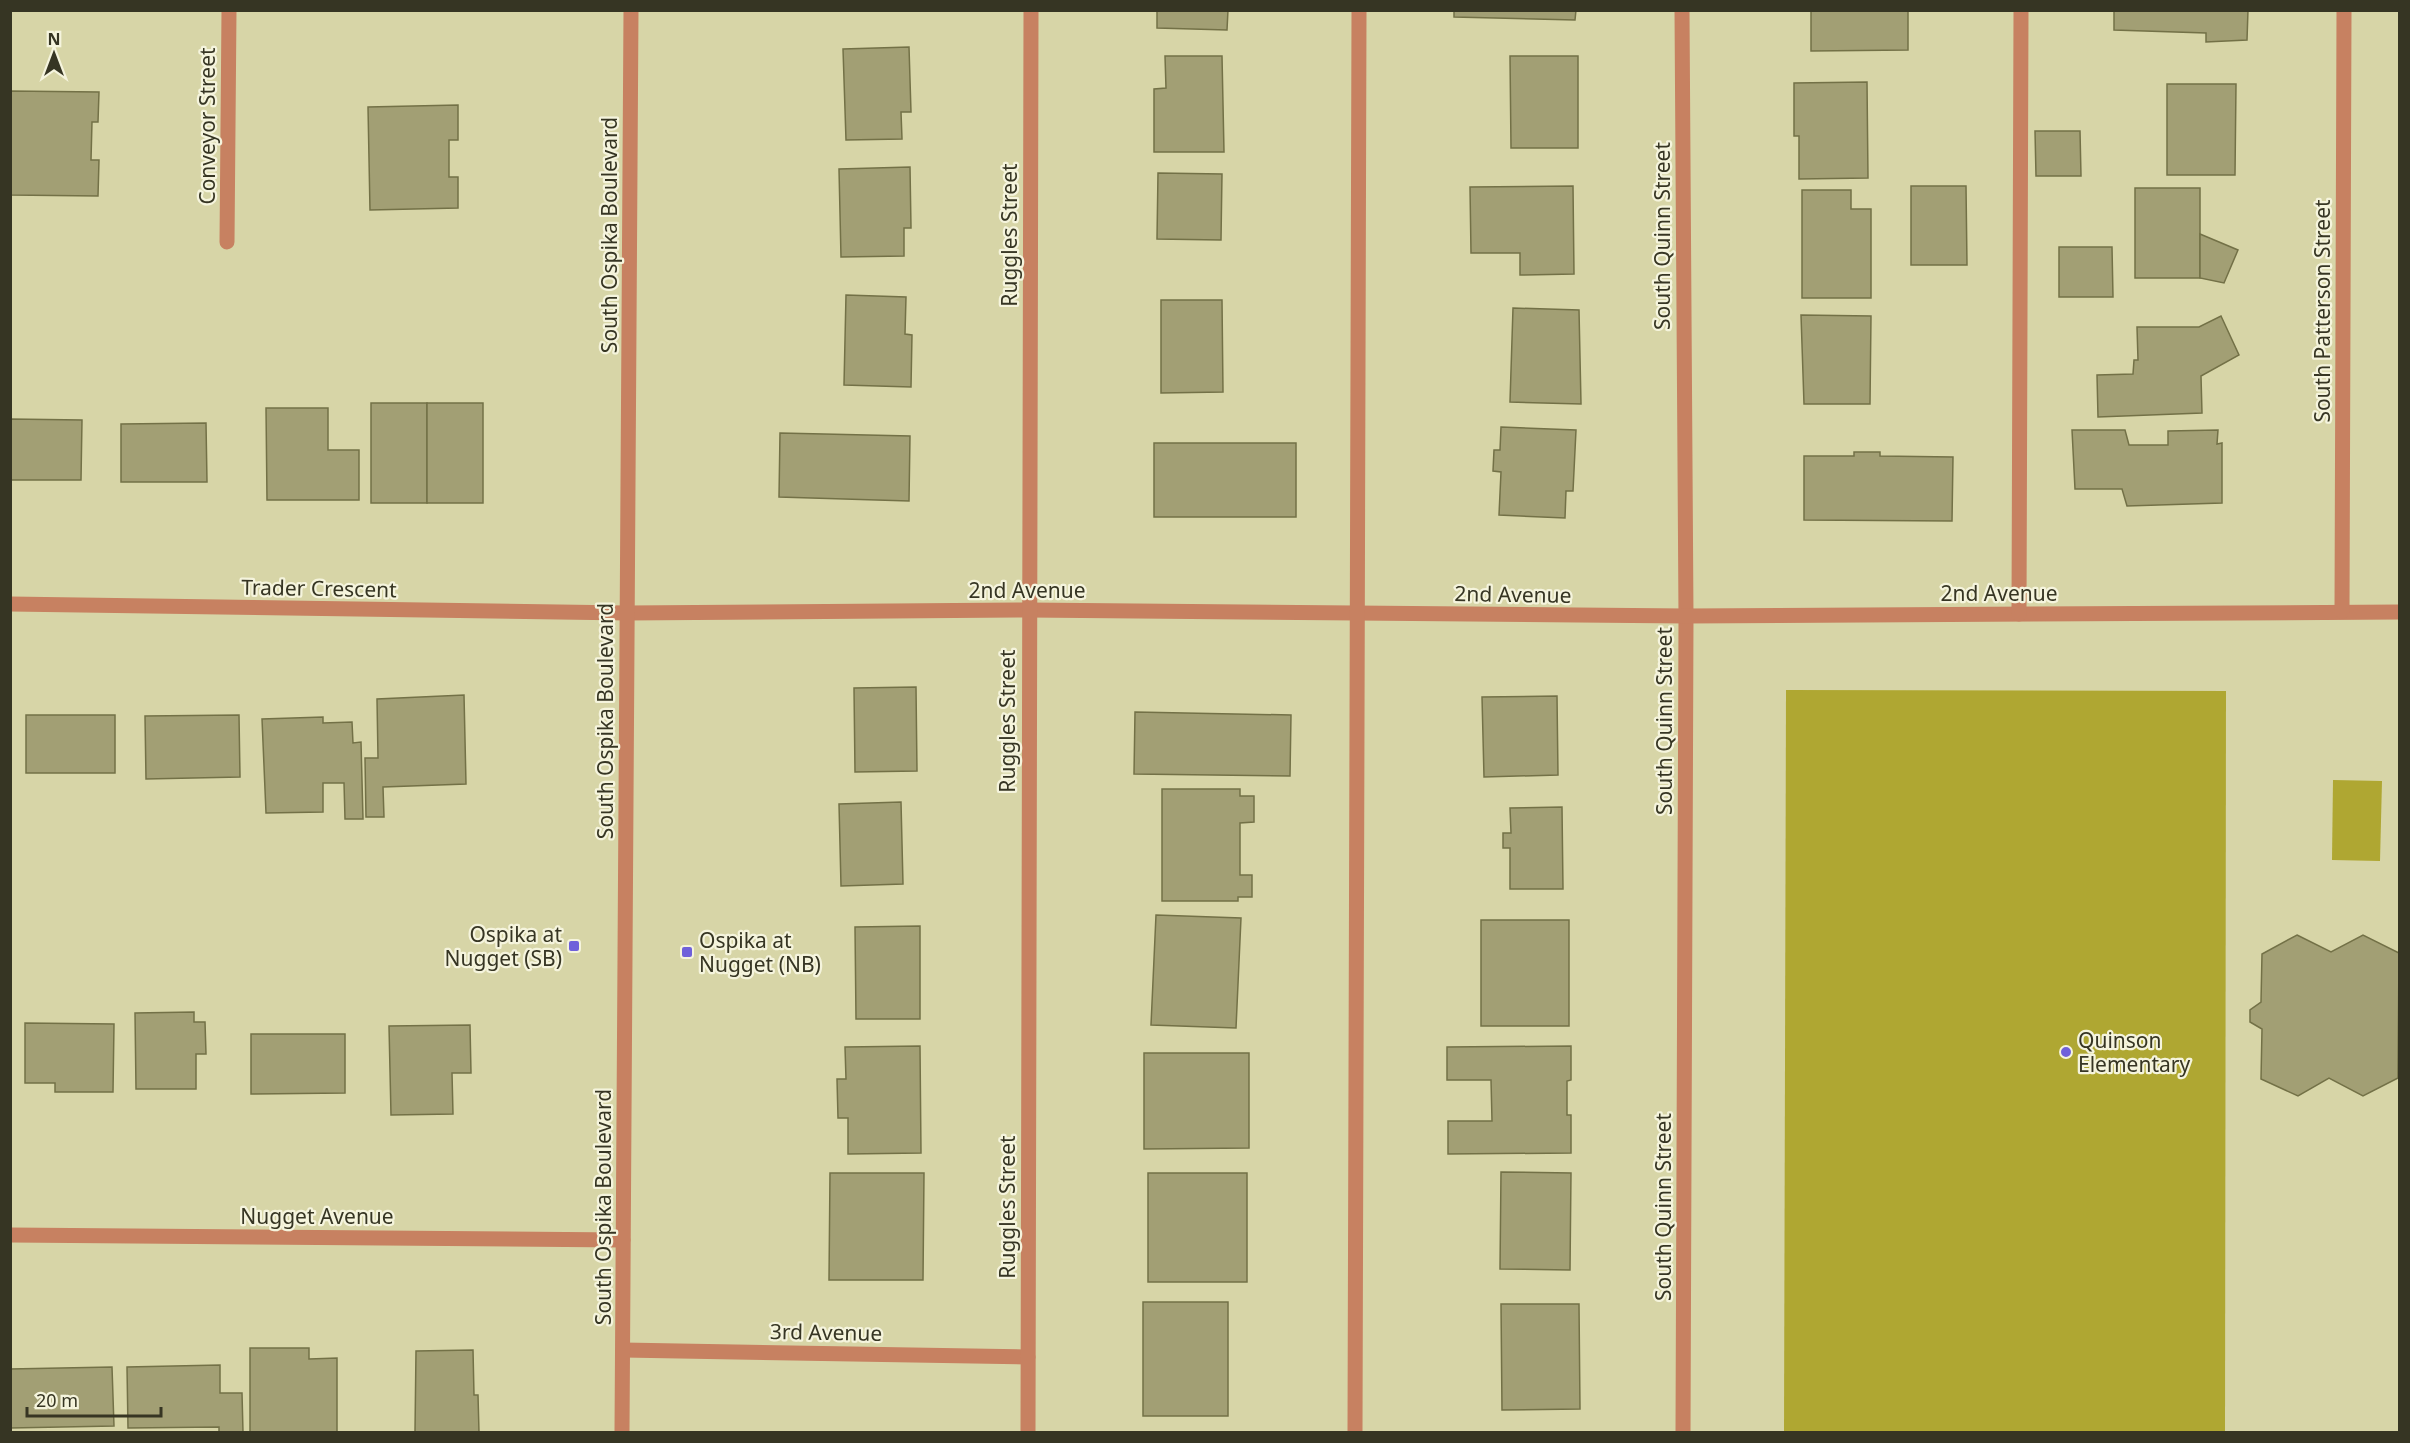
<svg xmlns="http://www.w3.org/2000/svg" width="2410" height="1443" font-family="'Noto Sans',sans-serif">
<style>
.green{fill:#afa732}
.building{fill:#a29f74;stroke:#737147;stroke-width:1.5}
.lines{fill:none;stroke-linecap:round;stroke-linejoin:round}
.minor{stroke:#c78161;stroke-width:15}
.poi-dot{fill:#6f60da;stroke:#f5f4dd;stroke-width:2}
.labels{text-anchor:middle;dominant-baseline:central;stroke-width:4.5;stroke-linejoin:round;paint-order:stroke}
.street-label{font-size:21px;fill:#363523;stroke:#f5f4dd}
.poi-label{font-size:21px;fill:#363523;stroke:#f5f4dd;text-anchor:start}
</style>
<rect width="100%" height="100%" fill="#d7d5a7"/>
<!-- green -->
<g class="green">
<polygon points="1786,690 2226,691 2225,1432 1784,1432"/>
<polygon points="2333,780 2382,781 2380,861 2332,860"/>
</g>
<!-- building -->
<g class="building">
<polygon points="1157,10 1228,10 1227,30 1157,28"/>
<polygon points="1454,10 1576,10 1575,20 1454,17"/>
<polygon points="1811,10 1908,10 1908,50 1811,51"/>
<polygon points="2114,10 2248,10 2247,40 2206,42 2206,33 2114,30"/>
<polygon points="909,47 911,112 901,112 902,139 846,140 843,49"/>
<polygon points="1165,56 1222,56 1224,152 1154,152 1154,89 1166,88"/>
<polygon points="1510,56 1578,56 1578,148 1511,148"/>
<polygon points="1867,82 1868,178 1799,179 1799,136 1794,136 1794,83"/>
<polygon points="2167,84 2236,84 2235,175 2167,175"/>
<polygon points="10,91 99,92 98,122 92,122 91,160 99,160 98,196 10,195"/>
<polygon points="458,105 458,140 449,140 449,177 458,177 458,208 370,210 368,107"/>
<polygon points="2035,131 2080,131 2081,176 2036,176"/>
<polygon points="910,167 911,228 904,228 904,256 841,257 839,169"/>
<polygon points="1158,173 1222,174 1221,240 1157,239"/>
<polygon points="1573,186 1574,274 1520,275 1520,253 1471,253 1470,187"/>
<polygon points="1911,186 1966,186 1967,265 1911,265"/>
<rect x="2135" y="188" width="65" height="90"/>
<polygon points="1802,190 1851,190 1851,209 1871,209 1871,298 1802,298"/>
<polygon points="2200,234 2238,250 2224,283 2200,278"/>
<polygon points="2059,247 2112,247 2113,297 2059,297"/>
<polygon points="846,295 906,297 905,334 912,335 911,387 844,385"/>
<polygon points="1161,300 1222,300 1223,392 1161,393"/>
<polygon points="1513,308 1579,310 1581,404 1510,402"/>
<polygon points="1801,315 1871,316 1870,404 1804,404"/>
<polygon points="2221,316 2239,355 2201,376 2202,413 2098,417 2097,375 2133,374 2134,360 2138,360 2137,327 2199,327"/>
<rect x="371" y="403" width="56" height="100"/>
<rect x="427" y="403" width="56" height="100"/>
<polygon points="266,408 328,408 328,450 359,450 359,500 267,500"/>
<polygon points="10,419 82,420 81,480 10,480"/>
<polygon points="206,423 207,482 121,482 121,424"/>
<polygon points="1501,427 1576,430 1573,491 1566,491 1565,518 1499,515 1501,472 1493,471 1494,450 1500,450"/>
<polygon points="2072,430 2125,430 2129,445 2168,445 2168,431 2218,430 2217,444 2222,443 2222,503 2127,506 2122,489 2075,489"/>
<polygon points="780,433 910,436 909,501 779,497"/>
<rect x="1154" y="443" width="142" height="74"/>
<polygon points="1854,452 1880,452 1880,456 1953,457 1952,521 1804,520 1804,456 1854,456"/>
<polygon points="916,687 917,771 855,772 854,688"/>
<polygon points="464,695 466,784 383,787 384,817 366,817 365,758 378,758 377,699"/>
<polygon points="1557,696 1558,775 1484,777 1482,697"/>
<polygon points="1135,712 1291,715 1290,776 1134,774"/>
<rect x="26" y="715" width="89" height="58"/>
<polygon points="239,715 240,777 146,779 145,716"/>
<polygon points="323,717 323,723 352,722 353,743 361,742 363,819 345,819 344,783 323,783 323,812 266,813 262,719"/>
<polygon points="1162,789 1240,789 1240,796 1254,796 1254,822 1240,823 1240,875 1252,875 1252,897 1238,897 1238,901 1162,901"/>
<polygon points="901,802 903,884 841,886 839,804"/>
<polygon points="1562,807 1563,889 1510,889 1510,848 1503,848 1503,833 1511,833 1510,808"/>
<polygon points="1156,915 1241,918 1236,1028 1151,1025"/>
<rect x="1481" y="920" width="88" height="106"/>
<polygon points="920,926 920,1019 856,1019 855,927"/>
<polygon points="2297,935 2331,952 2363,935 2399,953 2398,1078 2363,1096 2329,1078 2298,1096 2261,1079 2262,1029 2250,1022 2250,1010 2261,1002 2262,954"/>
<polygon points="194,1012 194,1022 205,1022 206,1054 196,1054 196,1089 136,1089 135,1013"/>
<polygon points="25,1023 114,1024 113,1092 55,1092 55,1083 25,1083"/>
<polygon points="470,1025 471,1073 452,1073 453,1114 391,1115 389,1026"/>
<polygon points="251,1034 345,1034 345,1093 251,1094"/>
<polygon points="920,1046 921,1153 848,1154 848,1118 838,1118 837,1079 846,1079 845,1047"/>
<polygon points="1571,1046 1571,1080 1567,1081 1567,1115 1571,1115 1571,1153 1448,1154 1448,1121 1492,1121 1491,1080 1447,1080 1447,1047"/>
<polygon points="1144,1053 1249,1053 1249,1148 1144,1149"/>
<polygon points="1501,1172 1571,1173 1570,1270 1500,1269"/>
<polygon points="830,1173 924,1173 923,1280 829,1280"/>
<rect x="1148" y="1173" width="99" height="109"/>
<rect x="1143" y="1302" width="85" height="114"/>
<polygon points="1501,1304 1579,1304 1580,1409 1502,1410"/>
<polygon points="250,1348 309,1348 309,1359 337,1358 337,1432 250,1432"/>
<polygon points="473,1350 474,1395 478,1395 479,1432 415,1432 416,1351"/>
<polygon points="220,1365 220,1393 242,1393 243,1432 219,1432 219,1427 128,1428 127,1367"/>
<polygon points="112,1367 114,1426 10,1428 10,1369"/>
</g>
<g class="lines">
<!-- minor -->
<g class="minor">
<polyline points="1682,10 1686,616 1683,1432"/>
<polyline points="227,242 229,10"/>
<polyline points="10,604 627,613 1028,610 1686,616 2400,612"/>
<polyline points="2342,611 2344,10"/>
<polyline points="2019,614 2021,10"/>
<polyline points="10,1235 623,1240"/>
<polyline points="623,1350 1028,1357"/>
<polyline points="622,1432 631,10"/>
<polyline points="1028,1432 1031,10"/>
<polyline points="1355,1432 1359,10"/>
</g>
</g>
<!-- markers -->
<g class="poi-dot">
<rect x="568" y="940" width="12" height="12" rx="3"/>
<rect x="681" y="946" width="12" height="12" rx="3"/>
<circle cx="2066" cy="1052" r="6"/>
</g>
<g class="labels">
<!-- street labels -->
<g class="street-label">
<text transform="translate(207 126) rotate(-90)">Conveyor Street</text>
<text transform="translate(609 235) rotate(-90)">South Ospika Boulevard</text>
<text transform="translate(1009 235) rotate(-90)">Ruggles Street</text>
<text transform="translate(1662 236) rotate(-90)">South Quinn Street</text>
<text transform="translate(2322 311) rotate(-90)">South Patterson Street</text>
<text transform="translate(319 588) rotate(1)">Trader Crescent</text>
<text x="1027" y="590">2nd Avenue</text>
<text x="1999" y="593">2nd Avenue</text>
<text transform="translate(1513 594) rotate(1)">2nd Avenue</text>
<text transform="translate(605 721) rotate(-90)">South Ospika Boulevard</text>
<text transform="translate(1007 721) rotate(-90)">Ruggles Street</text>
<text transform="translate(1664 721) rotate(-90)">South Quinn Street</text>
<text transform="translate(603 1207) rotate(-90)">South Ospika Boulevard</text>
<text transform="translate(1007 1207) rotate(-90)">Ruggles Street</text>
<text transform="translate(1663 1207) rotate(-90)">South Quinn Street</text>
<text x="317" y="1216">Nugget Avenue</text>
<text transform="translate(826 1332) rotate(1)">3rd Avenue</text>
</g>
<!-- poi labels -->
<g class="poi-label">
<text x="562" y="934" text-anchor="end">Ospika at<tspan x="562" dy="24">Nugget (SB)</tspan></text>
<text x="699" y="940">Ospika at<tspan x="699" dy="24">Nugget (NB)</tspan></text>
<text x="2078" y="1040">Quinson<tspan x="2078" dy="24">Elementary</tspan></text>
</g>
</g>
<!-- border -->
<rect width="2410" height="1443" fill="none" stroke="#363523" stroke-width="24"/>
<!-- north arrow -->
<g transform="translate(54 54)" stroke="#f5f4dd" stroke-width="4.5" paint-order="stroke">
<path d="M0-4.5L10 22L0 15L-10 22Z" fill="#363523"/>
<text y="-9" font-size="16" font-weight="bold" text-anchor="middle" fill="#363523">N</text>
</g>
<!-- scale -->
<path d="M27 1407v9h134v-9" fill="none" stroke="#363523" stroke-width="3"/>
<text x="36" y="1407" font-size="18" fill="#363523" stroke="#f5f4dd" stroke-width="4.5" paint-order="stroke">20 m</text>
</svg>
